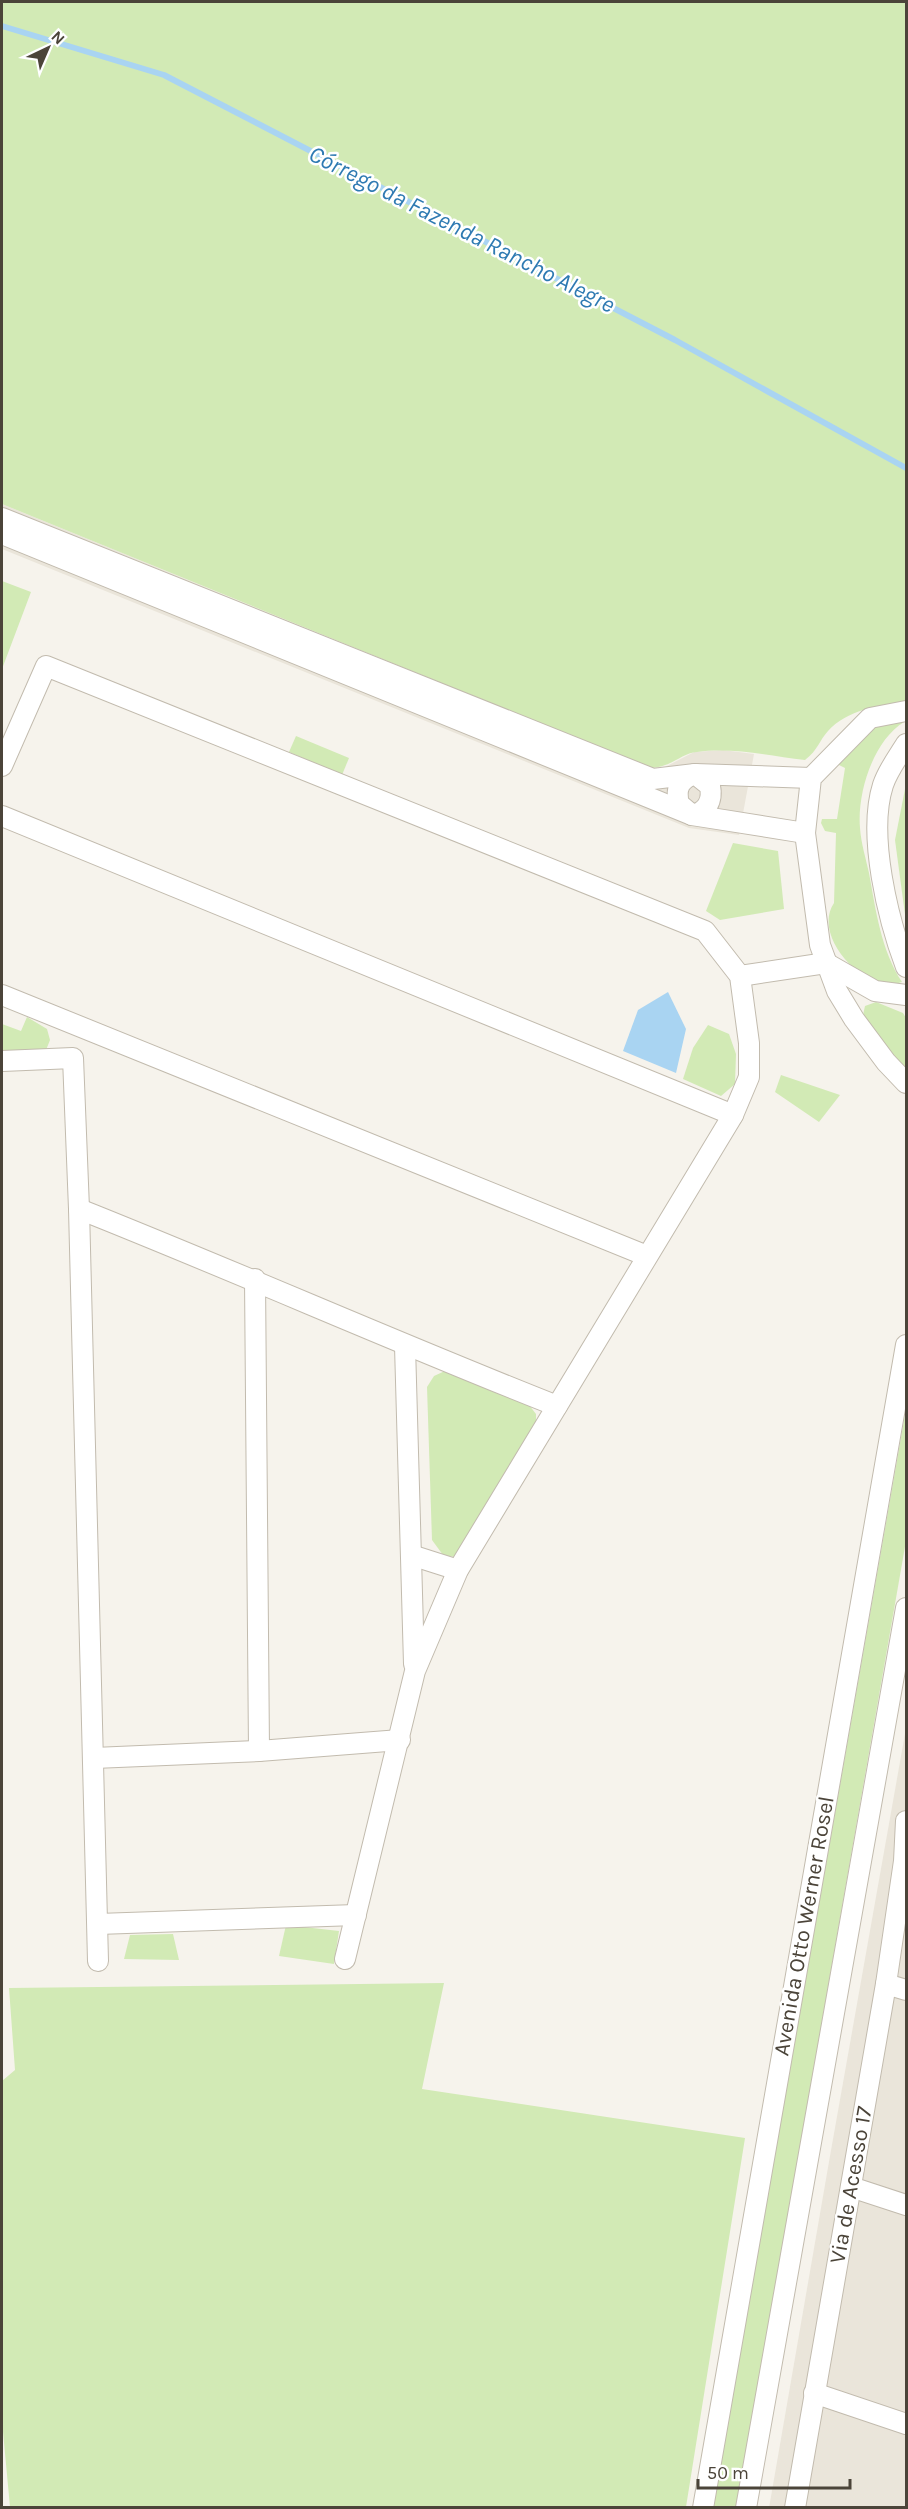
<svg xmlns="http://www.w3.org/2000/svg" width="908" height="2509" font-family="Karla,sans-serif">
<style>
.residential{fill:#eae5da}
.green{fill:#d2eab5}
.water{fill:#a9d4f2}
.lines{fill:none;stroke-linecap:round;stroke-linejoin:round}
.stream{stroke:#a9d4f2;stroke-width:6}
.minor-casing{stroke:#c2bbae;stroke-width:22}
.minor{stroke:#fff;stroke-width:20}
.labels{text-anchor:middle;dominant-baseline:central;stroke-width:5;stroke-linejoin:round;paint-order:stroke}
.street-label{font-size:22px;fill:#4b4439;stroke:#fff}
.water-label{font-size:24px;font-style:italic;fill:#2e7ab2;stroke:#fff}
</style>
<rect width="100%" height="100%" fill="#f6f3ec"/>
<!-- residential -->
<g class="residential">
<polygon points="2,504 649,768 665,767 694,752 723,750 754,754 739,835 689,828 2,549"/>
<polygon points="906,1728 906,2507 769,2508 830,2156"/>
</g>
<!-- green -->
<g class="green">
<path d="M2 2H906V701C880 705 847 710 828 731 819 741 818 750 805 760 770 756 733 747 697 752 681 753 673 767 650 768L2 504Z"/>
<polygon points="2,581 31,592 2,669 2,580"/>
<path d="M902 719 904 722C873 741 857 793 860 828 861 843 866 859 869 873 876 911 881 950 902 982 866 995 811 937 834 903L836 833 825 831 821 823 822 819H837L845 768 835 763 869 723Z"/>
<polygon points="296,736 349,758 342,775 289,752"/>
<polygon points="906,784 906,922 895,840"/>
<polygon points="733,843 778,851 784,909 720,920 706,911"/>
<polygon points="876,1002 903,1013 906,1018 906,1068 888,1050 863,1015 865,1006"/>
<polygon points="27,1017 47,1029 50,1040 46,1050 2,1056 2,1024 21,1031"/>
<polygon points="708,1025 729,1034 736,1054 735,1084 721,1096 683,1079 693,1048"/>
<polygon points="781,1075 840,1095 819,1122 775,1092"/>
<polygon points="447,1370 526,1401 536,1414 536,1422 455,1557 443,1555 432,1540 427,1387 434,1376"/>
<polygon points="906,1409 906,1541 737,2507 713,2508"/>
<polygon points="286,1925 339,1931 334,1964 279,1956"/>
<polygon points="173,1934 179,1960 124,1959 130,1935"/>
<polygon points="444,1983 422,2089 745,2138 686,2507 10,2507 2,2421 2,2081 15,2070 9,1988"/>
</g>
<!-- water -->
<polygon class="water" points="668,992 686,1029 676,1073 623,1051 638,1010"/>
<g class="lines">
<!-- stream -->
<polyline class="stream" points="2,26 164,75 675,340 906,468"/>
<defs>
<g id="minor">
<polyline points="2,518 653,779 695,774 811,778"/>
<polyline points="2,534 692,815 805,833"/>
<polyline points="906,711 870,718 811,778 805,833 820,945 837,991 854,1019 886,1062 906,1083"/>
<path d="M906 744C898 757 888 770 883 785 867 835 888 919 906 967"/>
<polyline points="2,766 46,666 705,931 740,976 749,1043 749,1077 733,1115 458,1570 415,1671 345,1959"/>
<path d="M695 774 710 786C713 801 707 812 692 815L679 804C675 788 680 779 695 774Z"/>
<polyline points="2,816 733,1115"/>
<polyline points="740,976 826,963 875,991 906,995"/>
<polyline points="2,995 647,1256"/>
<polyline points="2,1061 73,1058 79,1209 98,1961"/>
<path d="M79 1209C240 1273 397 1343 557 1406"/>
<polyline points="255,1279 259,1751"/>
<polyline points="405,1346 414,1664"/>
<polyline points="411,1555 458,1570"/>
<polyline points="94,1758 259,1751 400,1740"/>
<polyline points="98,1924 356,1915"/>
<polyline points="886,1984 906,1990"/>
<polyline points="851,2187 906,2205"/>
<polyline points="814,2393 906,2424"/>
<polyline points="703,2508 906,1345"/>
<polyline points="746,2508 906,1608"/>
<polyline points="795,2508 886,1984 904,1861 906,1821"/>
</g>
</defs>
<!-- minor casing -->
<use href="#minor" class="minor-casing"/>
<!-- minor -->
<use href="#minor" class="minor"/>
</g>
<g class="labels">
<!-- street labels -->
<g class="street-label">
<text transform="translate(804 1926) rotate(-80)">Avenida Otto Werner Rosel</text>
<text transform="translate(851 2185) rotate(-80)">Via de Acesso 17</text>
</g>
<!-- water labels -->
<g class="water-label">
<text transform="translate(462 229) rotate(27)">Córrego da Fazenda Rancho Alegre</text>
</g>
</g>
<!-- border -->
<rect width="908" height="2509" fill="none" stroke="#4b4439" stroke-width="6"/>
<!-- north arrow -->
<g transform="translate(48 48) rotate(44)" stroke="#ffffff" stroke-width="4.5" paint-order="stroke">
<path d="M0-4.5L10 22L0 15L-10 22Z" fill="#4b4439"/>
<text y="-9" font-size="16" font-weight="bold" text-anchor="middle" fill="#4b4439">N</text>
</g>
<!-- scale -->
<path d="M698 2479v9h152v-9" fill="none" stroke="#4b4439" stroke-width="3"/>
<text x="707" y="2479" font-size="18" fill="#4b4439" stroke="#ffffff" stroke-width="4.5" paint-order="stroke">50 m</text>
</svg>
